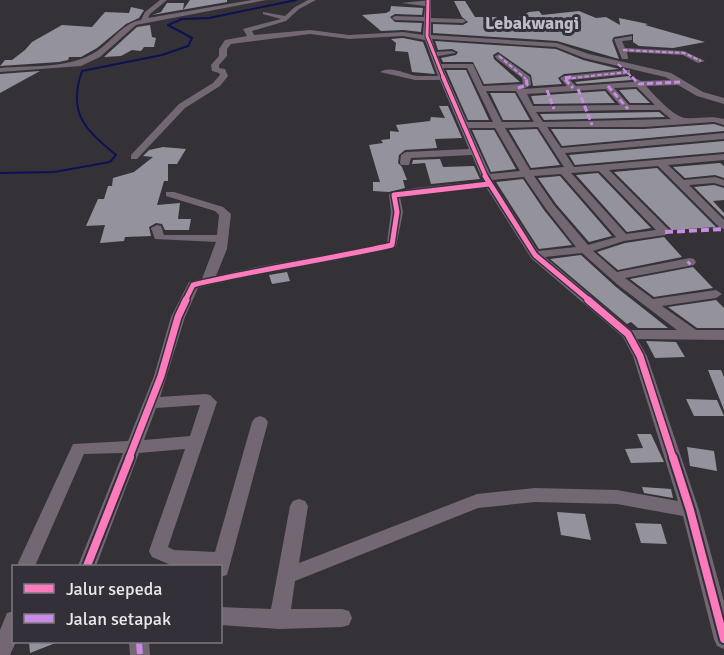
<svg xmlns="http://www.w3.org/2000/svg" width="724" height="655" font-family="Signika,sans-serif">
<style>
.lines{fill:none;stroke-linecap:round;stroke-linejoin:round}
.stream{stroke:#0e1154;stroke-width:2}
.building{fill:#94929c}
.minor{fill:#726773;fill-rule:evenodd}
.quiet-far3{stroke:#ca8be6;stroke-width:2;stroke-dasharray:4.5 2;stroke-linecap:butt}
.quiet-far2{stroke:#ca8be6;stroke-width:3;stroke-dasharray:6 3;stroke-linecap:butt}
.quiet-far1{stroke:#ca8be6;stroke-width:4;stroke-dasharray:8 4;stroke-linecap:butt}
.quiet{stroke:#ca8be6;stroke-width:6;stroke-dasharray:12 6;stroke-linecap:butt}
.cycleway-far4-casing{stroke:#343039;stroke-width:5}
.cycleway-far3-casing{stroke:#343039;stroke-width:6}
.cycleway-far2-casing{stroke:#343039;stroke-width:8}
.cycleway-far1-casing{stroke:#343039;stroke-width:10}
.cycleway-casing{stroke:#343039;stroke-width:12}
.cycleway-far4{stroke:#fd7abc;stroke-width:3}
.cycleway-far3{stroke:#fd7abc;stroke-width:4}
.cycleway-far2{stroke:#fd7abc;stroke-width:5}
.cycleway-far1{stroke:#fd7abc;stroke-width:7}
.cycleway{stroke:#fd7abc;stroke-width:8}
.labels{text-anchor:middle;dominant-baseline:central;stroke-width:6;stroke-linejoin:round;paint-order:stroke}
.far-quarter-label{font-size:18px;font-weight:bold;fill:#c1bbc7;stroke:#343039}
</style>
<rect width="100%" height="100%" fill="#343237"/>
<g class="lines">
<!-- stream -->
<path class="stream" d="M0 173 54 172 110 162 116 155C86 130 67 114 82 71L162 55 188 46 192 38 168 25 182 19 209 18 296 0"/>
</g>
<!-- building -->
<g class="building">
<polygon points="190,0 227,0 227,2 152,15 161,12 167,3 184,3 183,10"/>
<polygon points="454,1 465,1 475,17 498,17 502,26 529,12 539,11 542,15 579,11 596,18 606,17 620,25 619,18 648,24 645,25 705,42 673,48 639,46 633,42 633,34 614,37 612,40 619,59 557,41 433,33 433,24 463,25 468,22 462,17"/>
<polygon points="391,6 423,8 422,15 395,14 390,17 395,22 422,23 421,32 403,30 381,31 362,15 386,13 390,11"/>
<polygon points="131,7 144,10 139,18 126,24 97,48 81,57 69,57 68,60 59,62 0,66 5,60 12,60 25,50 32,42 62,25 92,27 105,12 129,13"/>
<polygon points="150,25 152,37 156,38 154,47 144,47 141,51 132,50 121,56 104,57 137,27"/>
<polygon points="403,38 423,42 435,74 412,72 408,52 395,51 396,43 391,39"/>
<polygon points="435,41 556,49 583,60 619,69 564,74 558,78 562,84 533,86 531,75 498,52 493,55 494,59 520,82 484,84 473,62 443,62 441,58 456,55 458,52 452,49 438,50"/>
<polygon points="446,70 466,70 489,120 468,120"/>
<polygon points="40,71 0,93 0,74"/>
<polygon points="629,76 632,80 577,84 575,82"/>
<polygon points="636,89 650,103 630,103 619,90"/>
<polygon points="605,91 615,103 534,104 531,96"/>
<polygon points="490,93 515,93 530,120 503,120"/>
<polygon points="439,106 448,106 462,138 435,139 437,148 405,150 399,155 398,163 402,167 407,180 403,180 405,188 389,192 373,191 373,182 380,182 369,145 383,143 381,140 390,139 390,131 399,132 396,125 430,121 431,117 445,118"/>
<polygon points="659,112 665,117 544,120 540,114"/>
<polygon points="714,124 724,127 724,131 562,146 551,129 644,129"/>
<polygon points="537,129 560,165 531,168 509,130"/>
<polygon points="472,130 494,130 516,169 491,172"/>
<polygon points="724,141 724,152 575,165 569,155"/>
<polygon points="163,147 186,149 177,164 168,164 168,181 164,181 157,205 180,203 178,219 191,219 189,230 165,230 162,224 156,223 149,227 151,236 125,237 124,241 100,243 105,225 86,226 98,199 104,199 108,186 112,186 113,178 134,172 153,157 143,156 149,150"/>
<polygon points="440,159 443,167 474,166 480,179 431,184 425,163 412,164 413,160"/>
<polygon points="720,163 724,166 724,178 715,175 685,178 673,167"/>
<polygon points="657,168 716,227 672,230 614,172"/>
<polygon points="598,173 651,228 627,232 576,175"/>
<polygon points="560,176 612,236 589,242 556,204 538,178"/>
<polygon points="523,179 544,210 572,245 539,249 496,182"/>
<polygon points="714,185 724,188 724,200 713,201 724,213 724,217 694,187"/>
<polygon points="664,237 682,257 618,270 597,252 625,243"/>
<polygon points="581,255 616,287 668,328 638,328 631,322 627,324 550,259"/>
<polygon points="693,267 713,288 654,297 630,279"/>
<polygon points="287,272 290,281 272,284 269,275"/>
<polygon points="716,300 724,308 724,328 697,328 668,307"/>
<polygon points="646,341 676,342 685,357 655,358"/>
<polygon points="708,370 721,370 724,377 724,410"/>
<polygon points="686,399 717,400 724,416 694,416"/>
<polygon points="637,434 651,434 664,462 631,463 625,449 643,448"/>
<polygon points="687,447 714,451 717,471 690,466"/>
<polygon points="642,487 671,489 673,498 644,493"/>
<polygon points="557,512 585,514 591,540 561,535"/>
<polygon points="635,523 661,524 667,544 641,543"/>
<polygon points="29,642 58,642 30,653"/>
</g>
<g class="lines">
<!-- minor -->
<g class="minor">
<path d="M160 0H167L150 14 148 18 252 0H266L136 25 100 57 81 66 0 72V68C29 65 66 69 92 54 110 45 121 23 141 20L145 12Z"/>
<path d="M308 0H316L299 9 286 21 252 31 254 35 310 30 349 35 403 32 423 35 424 21 395 20 392 18 395 16 424 17 425 6 401 3 431 0V18L463 19 466 21 463 23 431 22V35L557 43 589 54 671 73 703 92 724 98V104L697 96 678 85 646 86C654 95 675 118 686 118 699 119 711 115 724 119V125L714 122 644 127H547L561 148 724 133V139L565 153 574 167 724 154V160L668 165 684 180 715 177 724 180V186L714 183 689 185 724 220V229L720 228 658 166 609 170 671 232 665 235 624 241 593 251 617 272 690 258 694 259 696 262 694 265 625 278 653 299 716 290 722 294 716 298 662 306 696 330H724V340L637 339 647 356 699 510 724 602V649L717 646 714 639 683 516 617 504 535 502 478 508 295 581 291 609H342L349 611 352 618 349 625 342 627 279 629 220 625V607L271 609 290 506 293 501 299 499 305 501 308 506 299 563 477 494 535 488 617 490 678 501 633 356 623 337 531 258 486 187 400 197 403 212 396 247C331 264 264 271 198 288L185 317 160 397 205 394 210 395 217 402 168 547 174 550 215 552 252 422 255 418 260 416 265 418 268 422 227 575 220 577V566H173L152 557 149 551 185 449 139 453 96 566H78L123 453 84 454 35 566H19L18 563 73 444 128 441 154 376 171 317 189 282 202 279 216 242 155 239 151 228 157 225 161 226 164 235H217L219 215 215 211 166 196V192H174L223 207 231 214 227 249 216 276C272 262 330 256 387 243L391 212 389 195 390 193 415 188 483 181 472 155 411 158 409 165H401L400 163 401 155 406 152 469 149 440 80H415L380 72C392 65 406 75 418 76 425 76 432 76 438 76L425 40 403 36 349 39 310 34 231 44 227 49V56L219 65V68L225 69 228 76 220 86 185 108 137 159H131V155L179 104 213 83 220 75 219 73 212 71 211 65 219 56V49L225 40 247 36 243 29 281 19 263 14V12L285 16 295 7ZM432 39 556 47 584 58 665 77 671 80 641 81 637 79 633 82 576 86 570 80 630 74V70H627L564 76 560 78 567 86 523 89 531 85 530 77 499 54 495 56 496 58 522 78 523 84 483 86 473 64H441L438 56 456 53 452 51 436 52ZM443 68H467L493 122H467ZM637 87 655 105H629L614 88ZM606 89 620 105 533 106 527 94ZM486 91H516L534 122H502ZM624 110H660L671 119 543 122 536 112ZM538 127 564 167 530 170 505 128ZM469 128H495L520 171 490 174ZM599 171 656 230 626 234 571 173ZM561 174 616 237 588 245 554 205 534 176ZM524 177 546 209 576 247 538 251 492 180ZM582 253 618 285 677 330H631L545 257ZM200 405 190 436 144 440 156 408Z"/>
<polygon points="632,36 632,40 622,41 625,48 684,51 705,61 698,63 683,55 627,52 628,59 622,59 614,39"/>
<polygon points="14,611 14,642 16,642 10,655 0,655 0,630 7,613"/>
<polygon points="129,642 149,642 150,655 130,655"/>
</g>
<!-- quiet-far3 -->
<g class="quiet-far3">
<polyline points="623,50 684,53 701,61"/>
<polyline points="499,56 526,79"/>
<polyline points="618,64 634,79"/>
<polyline points="565,79 627,72"/>
</g>
<!-- quiet-far2 -->
<g class="quiet-far2">
<polyline points="571,77 564,78 573,88"/>
<polyline points="632,77 639,84 681,82"/>
<polyline points="608,86 628,109"/>
<polyline points="518,88 527,85 526,77"/>
<polyline points="578,89 592,125"/>
<polyline points="547,90 554,109"/>
</g>
<!-- quiet-far1 -->
<g class="quiet-far1">
<polyline points="665,232 724,229"/>
<polyline points="688,264 690,262"/>
</g>
<!-- quiet -->
<polyline class="quiet" points="139,642 140,655"/>
<defs>
<polyline id="cycleway-far4" points="428,0 427,36 444,79"/>
<polyline id="cycleway-far3" points="443,77 486,177"/>
<g id="cycleway-far2">
<polyline points="485,176 535,255 590,301"/>
<path d="M185 301 193 285C259 269 326 260 392 245L397 212 394 195 489 184"/>
</g>
<g id="cycleway-far1">
<polyline points="588,300 628,334 640,356 673,458"/>
<polyline points="129,458 161,376 178,317 186,300"/>
</g>
<g id="cycleway">
<polyline points="673,457 690,510 724,639"/>
<polyline points="87,566 130,457"/>
</g>
</defs>
<!-- cycleway-far4 casing -->
<use href="#cycleway-far4" class="cycleway-far4-casing"/>
<!-- cycleway-far3 casing -->
<use href="#cycleway-far3" class="cycleway-far3-casing"/>
<!-- cycleway-far2 casing -->
<use href="#cycleway-far2" class="cycleway-far2-casing"/>
<!-- cycleway-far1 casing -->
<use href="#cycleway-far1" class="cycleway-far1-casing"/>
<!-- cycleway casing -->
<use href="#cycleway" class="cycleway-casing"/>
<!-- cycleway-far4 -->
<use href="#cycleway-far4" class="cycleway-far4"/>
<!-- cycleway-far3 -->
<use href="#cycleway-far3" class="cycleway-far3"/>
<!-- cycleway-far2 -->
<use href="#cycleway-far2" class="cycleway-far2"/>
<!-- cycleway-far1 -->
<use href="#cycleway-far1" class="cycleway-far1"/>
<!-- cycleway -->
<use href="#cycleway" class="cycleway"/>
</g>
<g class="labels">
<!-- far-quarter labels -->
<g class="far-quarter-label">
<text x="532" y="23">Lebakwangi</text>
</g>
</g>
<!-- legend -->
<rect x="12" y="565" width="210" height="78" fill="#343039" stroke="#7d7981" stroke-width="1.5"/>
<rect x="24" y="584" width="30" height="9" fill="#fd7abc" stroke="#7d7981" stroke-width="1.5"/>
<text x="66" y="595" font-size="18" fill="#eae7ed">Jalur sepeda</text>
<rect x="24" y="614" width="30" height="9" fill="#ca8be6" stroke="#7d7981" stroke-width="1.5"/>
<text x="66" y="625" font-size="18" fill="#eae7ed">Jalan setapak</text>
</svg>
